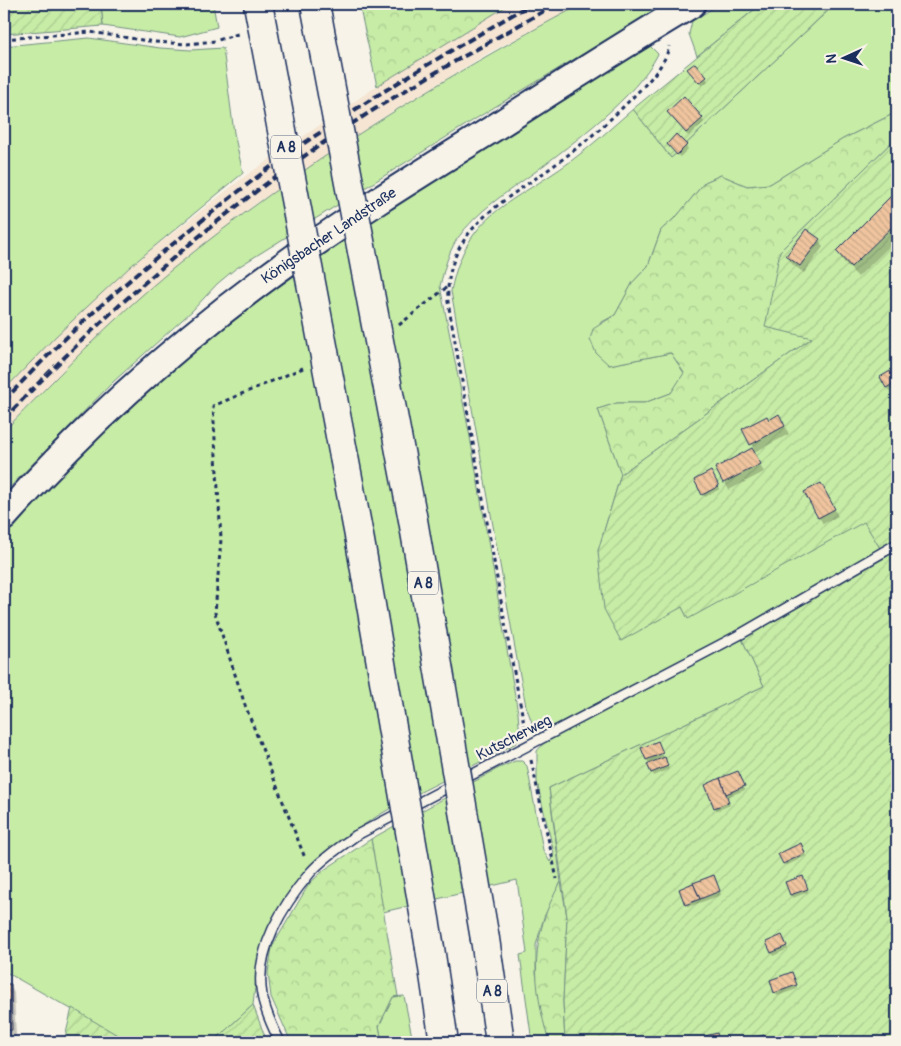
<svg xmlns="http://www.w3.org/2000/svg" width="901" height="1046" font-family="Pangolin,sans-serif">
<style>
.built{fill:#f5e5d2}
.green{fill:#c7eca6;stroke:#718e82}
.forest{fill:url(#forest-crowns);stroke:#718e82}
.garden{fill:url(#garden-furrows);stroke:#718e82}
.shadow{fill:#0003}
.building{fill:url(#building-back-hatch);stroke:#1b2f5e}
.lines{fill:none;stroke-linecap:round;stroke-linejoin:round}
.lane-casing{stroke:#1b2f5e;stroke-width:12}
.secondary-casing{stroke:#1b2f5e;stroke-width:30}
.highway-casing{stroke:#1b2f5e;stroke-width:31}
.path{stroke:#1b2f5e;stroke-width:3;stroke-dasharray:4 4;stroke-linecap:butt}
.lane{stroke:#f7f3e8;stroke-width:9}
.secondary{stroke:#f7f3e8;stroke-width:26}
.highway{stroke:#f7f3e8;stroke-width:28}
.rail{stroke:#1b2f5e;stroke-width:4;stroke-dasharray:8 4;stroke-linecap:butt}
.highway-bridge-casing{stroke:#1b2f5e;stroke-width:31;stroke-linecap:butt}
.highway-bridge{stroke:#f7f3e8;stroke-width:28}
.labels{text-anchor:middle;dominant-baseline:central;stroke-width:4.5;stroke-linejoin:round;paint-order:stroke}
.shield{fill:#f7f3e8;stroke:#5d6a87;stroke-width:1}
.shield-label{font-size:14px;font-weight:bold;fill:#1b2f5e}
.street-label{font-size:15px;fill:#1b2f5e;stroke:#f7f3e8}
</style>
<defs>
<pattern id="forest-crowns" width="20" height="18" patternUnits="userSpaceOnUse" patternTransform="scale(1.25)"><rect width="20" height="18" fill="#c7eca6"/><path d="M2 6a3 3 0 1 1 6 0M12 15a3 3 0 1 1 6 0" fill="none" stroke="#aacb91"/></pattern>
<pattern id="garden-furrows" width="10" height="10" patternUnits="userSpaceOnUse" patternTransform="scale(1.25)"><rect width="10" height="10" fill="#c7eca6"/><path d="M-1 1l2-2M0 10L10 0M9 11l2-2" fill="none" stroke="#aacb91"/></pattern>
<pattern id="building-back-hatch" width="6" height="6" patternUnits="userSpaceOnUse" patternTransform="scale(1.25)"><rect width="6" height="6" fill="#efc49e"/><path d="M-1 5l2 2M0 0l6 6M5-1l2 2" fill="none" stroke="#cca98a"/></pattern>
</defs>
<rect width="100%" height="100%" fill="#f7f3e8"/>
<filter id="ink" filterUnits="userSpaceOnUse"><feTurbulence type="fractalNoise" baseFrequency=".02" numOctaves="2"/><feDisplacementMap in="SourceGraphic" scale="10" xChannelSelector="R" yChannelSelector="G"/><feConvolveMatrix kernelMatrix="1 2 1 2 8 2 1 2 1" color-interpolation-filters="sRGB"/></filter>
<g filter="url(#ink)">
<!-- built -->
<polygon class="built" points="510,4 582,4 490,52 382,118 257,203 169,272 61,372 4,431 4,390 56,336 132,265 244,177 377,86"/>
<!-- green -->
<g class="green">
<polygon points="101,4 213,4 217,27 180,37 103,26"/>
<path d="M582 4H666L493 108 235 269 217 284 192 311 113 382 4 493V431C57 377 111 320 170 271 298 167 437 80 582 4Z"/>
<polygon points="720,4 761,4 697,56 689,34 692,21"/>
<path d="M835 4H897V115H891L843 139 770 184 747 186 721 175 705 182 677 216 661 230 648 266 633 282 615 315 600 323 609 365 671 353 685 374 671 393 644 403H617L598 409 621 474 598 551 682 607 688 618 864 521 880 548 711 645 545 730 534 728 526 706 518 665 451 291C467 211 513 204 571 161 593 145 613 126 633 109L671 158Z"/>
<polygon points="89,38 160,48 191,50 223,48 234,133 243,173 132,265 56,336 4,390 4,46"/>
<path d="M644 46H650L658 54C636 97 574 142 535 172 506 193 478 210 457 239 448 253 444 270 440 286L470 437 518 713 520 737 516 743C431 791 326 824 277 914 272 923 266 932 263 941 256 961 256 983 253 1005L213 1042H129L4 971V537C22 515 39 491 59 471 234 300 439 176 644 46Z"/>
<polygon points="742,639 764,686 549,788 561,882 544,917 536,945 536,973 549,1042 532,1042 520,955 527,953 517,880 383,912 371,839 497,769 515,761 522,761 527,766 543,850 550,862 554,853 537,783 537,751 543,744"/>
<polygon points="404,996 413,1042 382,1042 379,1026 393,997"/>
</g>
<!-- forest -->
<g class="forest">
<polygon points="359,4 510,4 377,86"/>
<polygon points="891,115 897,115 897,137 780,251 812,338 621,474 598,409 617,403 644,403 671,393 684,373 671,353 609,365 596,353 590,339 593,329 615,315 633,282 648,266 661,230 677,216 705,182 721,175 747,186 770,184 843,139"/>
<polygon points="371,839 398,996 393,997 379,1026 382,1042 291,1042 271,997 268,973 272,947 309,884 324,870"/>
<path d="M561 882 567 917 563 1001 565 1042H549C532 984 529 936 561 882Z"/>
</g>
<!-- garden -->
<g class="garden">
<polygon points="4,4 101,4 103,26 4,34"/>
<polygon points="761,4 835,4 671,158 633,109"/>
<polygon points="897,137 897,538 880,548 864,522 688,619 682,607 621,641 604,609 598,551 621,474 812,338 765,327 780,251"/>
<polygon points="897,551 897,1042 565,1042 563,1001 567,917 549,788 764,686 742,639"/>
<polygon points="253,1005 267,1042 213,1042"/>
<polygon points="72,1008 129,1042 64,1042"/>
</g>
<!-- shadow -->
<g class="shadow">
<polygon points="691,73 706,78 708,81 702,86"/>
<polygon points="670,115 702,119 704,122 688,136"/>
<polygon points="686,146 688,149 680,157 670,147"/>
<polygon points="897,192 897,239 858,277 844,262 837,251"/>
<polygon points="819,240 823,247 804,273 792,264 788,257"/>
<polygon points="897,369 897,386 889,391 881,377"/>
<polygon points="779,416 789,434 753,453 764,472 729,490 717,468 754,449 744,430"/>
<polygon points="711,472 720,489 705,497 696,480"/>
<polygon points="821,484 838,516 823,524 819,517"/>
<polygon points="659,746 669,769 654,776 647,760"/>
<polygon points="740,776 745,790 727,797 730,805 717,811 715,807"/>
<polygon points="800,845 806,856 786,866 780,854"/>
<polygon points="715,880 721,895 688,907 686,904"/>
<polygon points="804,880 808,892 793,898 787,883"/>
<polygon points="783,939 788,949 773,956 772,952"/>
<polygon points="793,977 797,989 777,996 771,981"/>
<polygon points="4,985 10,985 14,993 16,1037 4,1038"/>
</g>
<!-- building -->
<g class="building">
<polygon points="695,63 707,77 699,83 687,69"/>
<polygon points="684,96 703,118 686,133 667,112"/>
<polygon points="676,134 687,145 677,155 667,144"/>
<polygon points="897,190 897,222 851,267 836,251"/>
<polygon points="806,229 820,239 800,266 786,256"/>
<polygon points="897,367 897,382 886,388 880,377"/>
<polygon points="779,414 785,426 750,445 742,429 767,416 769,420"/>
<polygon points="752,448 761,464 723,483 715,468"/>
<polygon points="711,471 719,486 702,495 694,480"/>
<polygon points="821,483 835,509 818,518 804,492"/>
<polygon points="658,741 663,753 646,760 641,748"/>
<polygon points="665,757 668,766 651,773 647,764"/>
<polygon points="738,771 745,786 726,794 720,778"/>
<polygon points="720,778 729,802 714,808 705,785"/>
<polygon points="801,843 805,853 783,864 778,854"/>
<polygon points="714,875 720,891 700,899 693,883"/>
<polygon points="803,876 808,889 790,895 785,882"/>
<polygon points="693,883 700,899 685,905 679,889"/>
<polygon points="782,935 787,946 771,953 766,942"/>
<polygon points="792,972 797,985 774,993 770,980"/>
<polygon points="4,984 11,984 12,1030 4,1031"/>
<polygon points="717,1033 719,1042 706,1042 705,1036"/>
<polygon points="764,1035 766,1042 739,1042"/>
</g>
<g class="lines">
<defs>
<path id="lane" d="M280 1042C273 1028 265 1011 262 995 254 951 283 905 310 873 323 858 339 848 355 836L741 634 897 544"/>
<path id="secondary" d="M4 517C82 429 168 351 262 281 336 226 415 177 494 128 559 86 625 44 692 4"/>
<g id="highway">
<polyline points="485,939 500,1042"/>
<polyline points="430,948 444,1042"/>
</g>
</defs>
<!-- lane casing -->
<use href="#lane" class="lane-casing"/>
<!-- secondary casing -->
<use href="#secondary" class="secondary-casing"/>
<!-- highway casing -->
<use href="#highway" class="highway-casing"/>
<!-- path -->
<g class="path">
<polyline points="4,39 90,32 155,42 187,44 215,41 241,33"/>
<polyline points="399,325 447,287"/>
<polyline points="303,368 213,406 221,539 215,613 245,705 305,858"/>
<path d="M525 729 509 646 448 302C444 226 509 200 560 161 587 141 612 119 635 95 648 82 666 64 669 46"/>
<polyline points="531,760 557,879"/>
</g>
<!-- lane -->
<use href="#lane" class="lane"/>
<!-- secondary -->
<use href="#secondary" class="secondary"/>
<!-- highway -->
<use href="#highway" class="highway"/>
<!-- rail -->
<g class="rail">
<path d="M4 401C63 337 126 281 194 227 235 194 276 161 321 132 389 86 461 45 531 4"/>
<path d="M4 419C100 317 207 223 323 143 397 92 478 49 556 4"/>
</g>
<defs>
<g id="highway-bridge">
<polyline points="258,4 360,541 430,948"/>
<polyline points="315,4 413,520 485,939"/>
</g>
</defs>
<!-- highway-bridge casing -->
<use href="#highway-bridge" class="highway-bridge-casing"/>
<!-- highway-bridge -->
<use href="#highway-bridge" class="highway-bridge"/>
</g>
</g>
<g class="labels">
<!-- shield labels -->
<g class="shield">
<rect x="271" y="135.5" width="30" height="23" rx="4"/>
<rect x="408" y="571.5" width="30" height="23" rx="4"/>
<rect x="477" y="979.5" width="30" height="23" rx="4"/>
</g>
<g class="shield-label">
<text x="286" y="147">A 8</text>
<text x="423" y="583">A 8</text>
<text x="492" y="991">A 8</text>
</g>
<!-- street labels -->
<g class="street-label">
<text transform="translate(329 236) rotate(-34)">Königsbacher Landstraße</text>
<text transform="translate(514 738) rotate(-27)">Kutscherweg</text>
</g>
</g>
<!-- margin -->
<rect width="901" height="1046" fill="none" stroke="#f7f3e8" stroke-width="20"/>
<rect x="10" y="10" width="881" height="1026" fill="none" stroke="#1b2f5e" stroke-width="2" filter="url(#ink)"/>
<!-- north arrow -->
<g transform="translate(844 58) rotate(267)" stroke="#f7f3e8" stroke-width="4" paint-order="stroke">
<path d="M0-4L9 19L0 12L-9 19Z" fill="#1b2f5e"/>
<text y="-8" font-size="14" font-weight="bold" text-anchor="middle" fill="#1b2f5e">N</text>
</g>
</svg>
